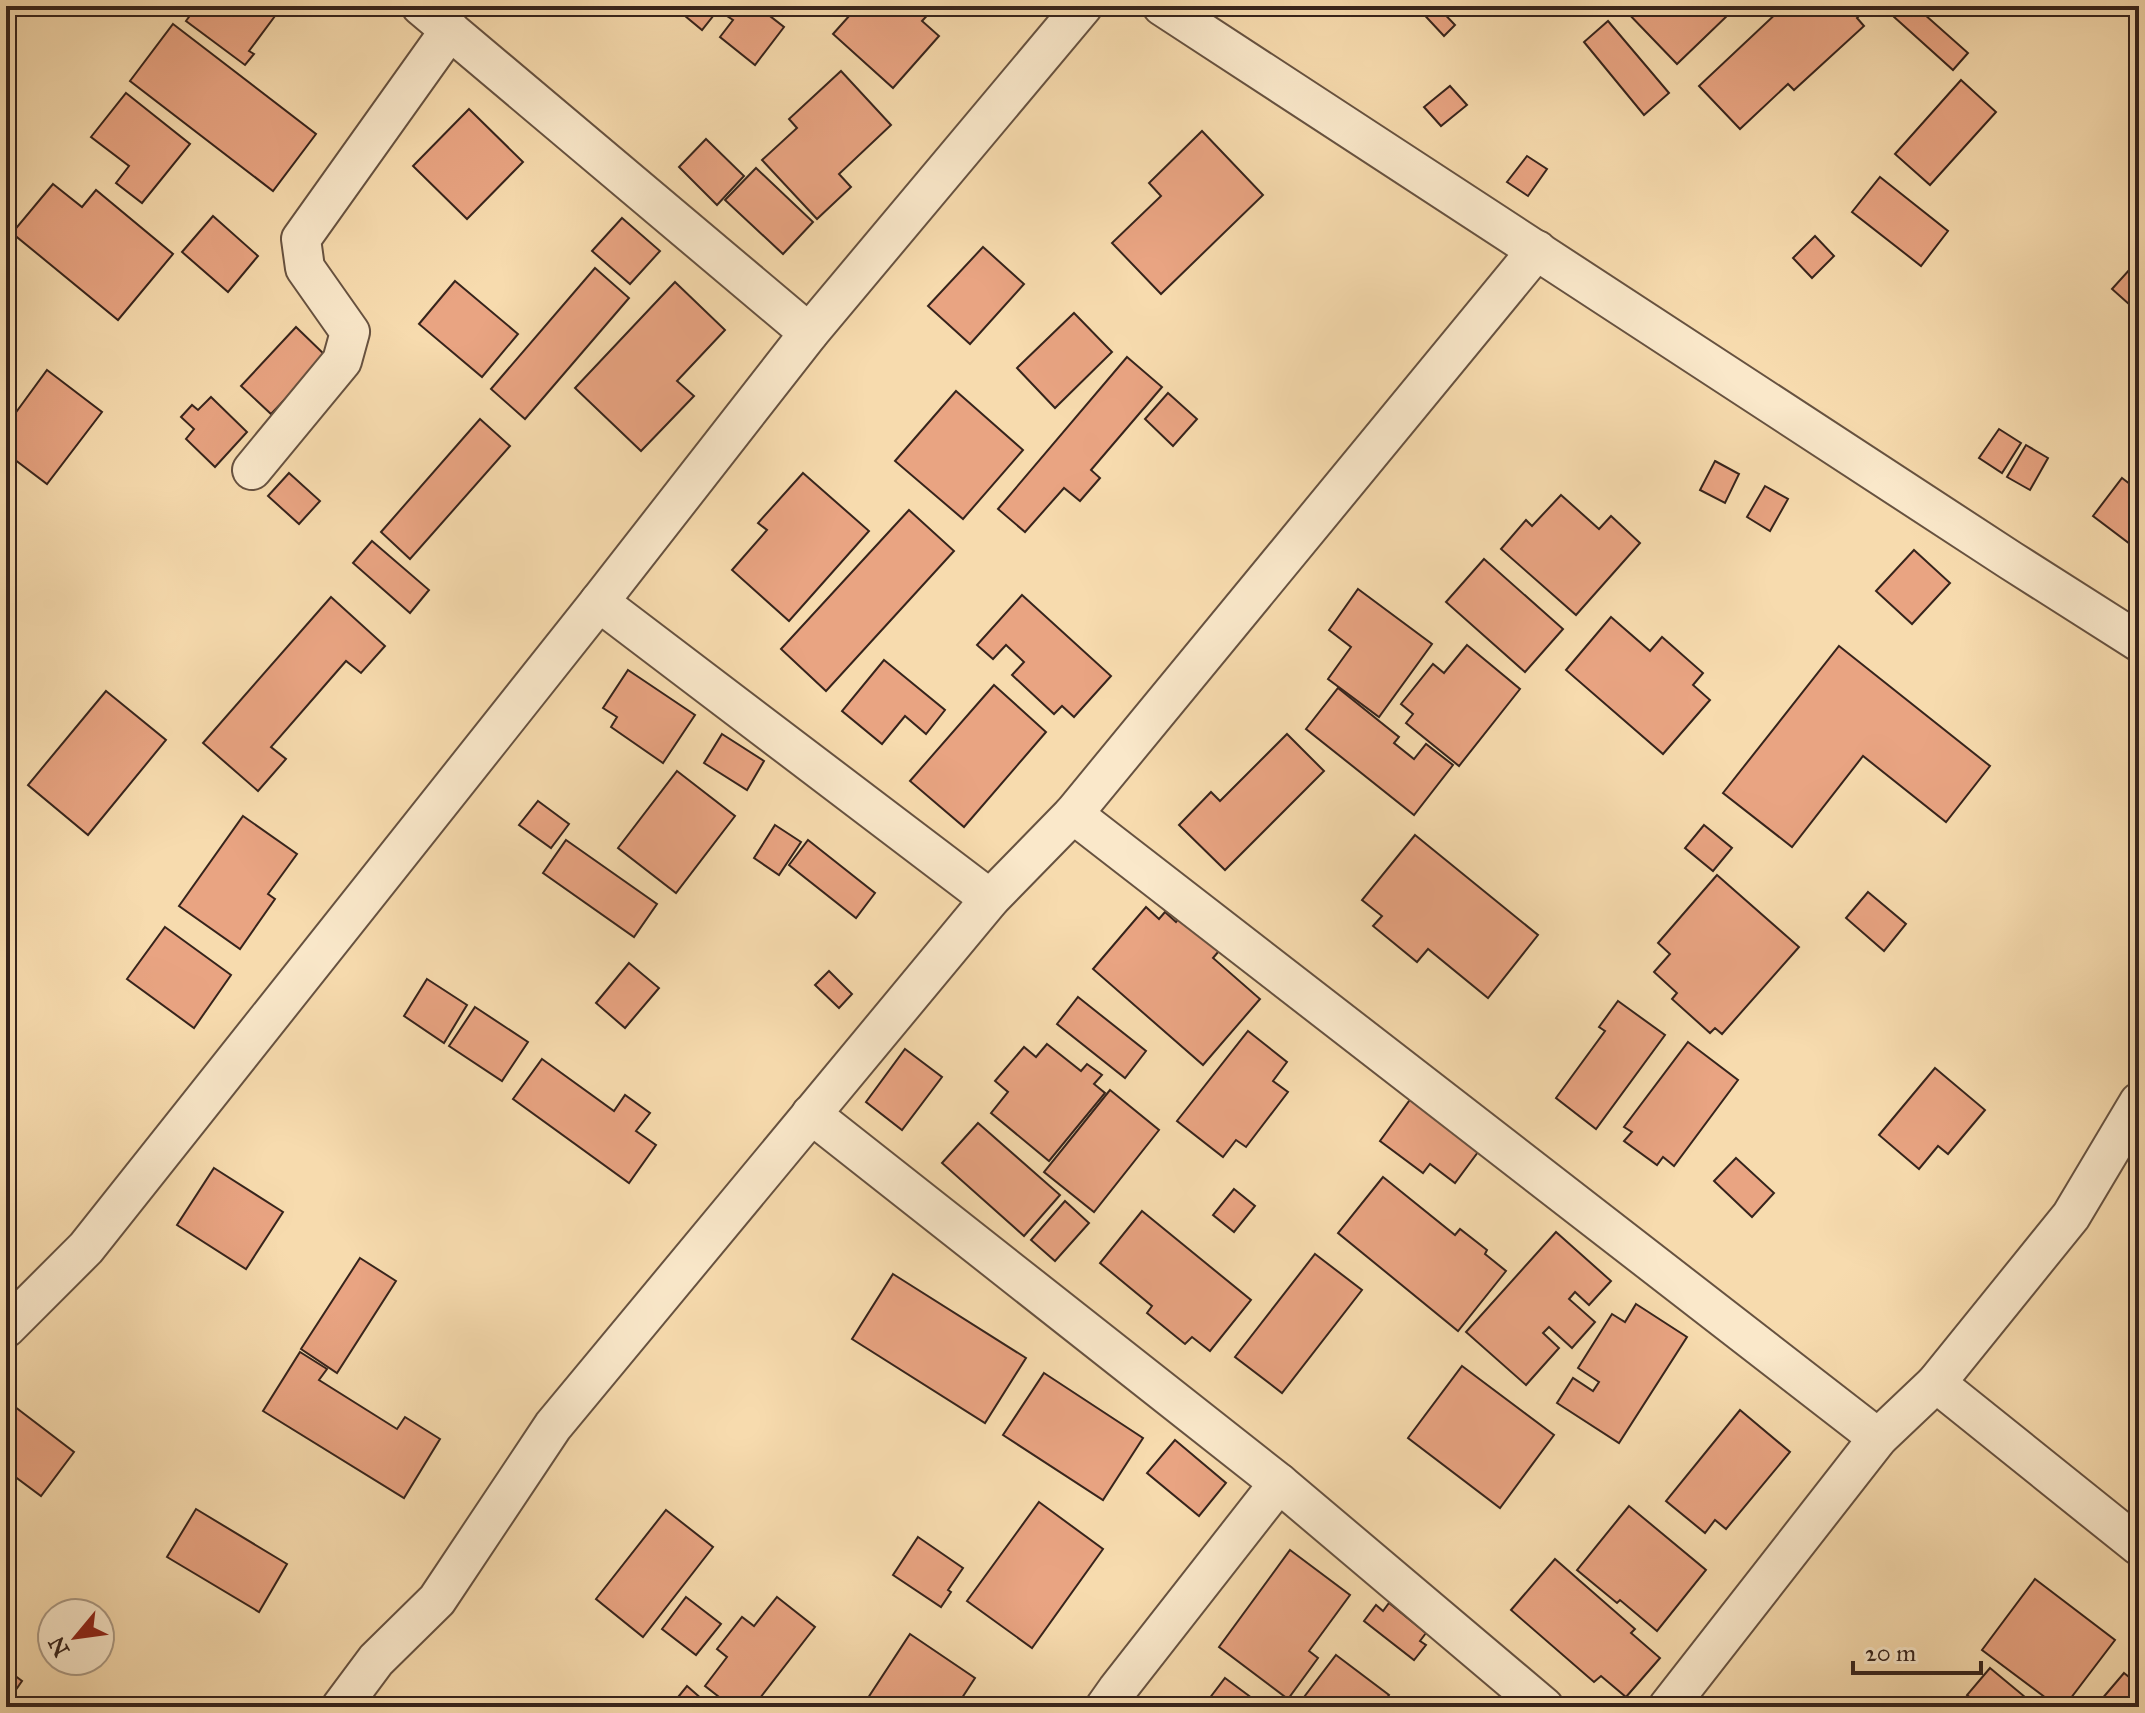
<svg xmlns="http://www.w3.org/2000/svg" width="2145" height="1713" font-family="'IM FELL Great Primer',serif">
<style>
.building{fill:#e9a482;stroke:#37241c;stroke-width:2}
.lines{fill:none;stroke-linecap:round;stroke-linejoin:round}
.street-casing{stroke:#675240;stroke-width:42}
.street{stroke:#fae8ca;stroke-width:38}
</style>
<rect width="100%" height="100%" fill="#f7dbae"/>
<filter id="stains"><feTurbulence type="fractalNoise" baseFrequency=".0025" numOctaves="4"/><feColorMatrix values="0 0 0 0 .2 0 0 0 0 .09 0 0 0 0 .02 0 0 0 .5 -.17"/></filter>
<radialGradient id="worn" r=".72"><stop offset=".6" stop-color="#630" stop-opacity="0"/><stop offset="1" stop-color="#630" stop-opacity=".3"/></radialGradient>
<!-- building -->
<g class="building">
<polygon points="197,6 271,6 278,12 249,51 254,54 245,65 186,21"/>
<polygon points="673,6 721,6 702,30"/>
<polygon points="730,6 757,6 784,27 755,65 720,37 733,20 724,14"/>
<polygon points="858,6 936,6 922,21 939,36 893,88 833,34"/>
<polygon points="1416,6 1437,6 1455,25 1444,36"/>
<polygon points="1625,6 1721,6 1729,14 1677,64 1623,8"/>
<polygon points="1784,6 1869,6 1857,18 1864,26 1794,90 1788,84 1740,129 1699,86"/>
<polygon points="1885,6 1915,6 1968,53 1953,70 1883,7"/>
<polygon points="1608,21 1669,93 1644,115 1584,42"/>
<polygon points="173,24 316,134 273,191 130,81"/>
<polygon points="841,71 891,125 839,174 851,187 817,219 762,160 797,128 789,119"/>
<polygon points="1961,80 1996,112 1930,185 1895,154"/>
<polygon points="1450,86 1467,105 1441,126 1424,107"/>
<polygon points="126,93 190,144 142,203 116,183 129,166 91,137"/>
<polygon points="469,109 523,162 467,219 413,166"/>
<polygon points="1202,131 1263,195 1161,294 1112,243 1161,196 1149,183"/>
<polygon points="706,139 744,176 717,205 679,167"/>
<polygon points="1527,156 1547,169 1528,196 1507,182"/>
<polygon points="756,168 813,222 783,254 725,200"/>
<polygon points="1880,177 1948,231 1921,266 1852,212"/>
<polygon points="53,184 82,207 96,190 173,254 118,320 12,233"/>
<polygon points="213,216 258,256 228,292 182,252"/>
<polygon points="622,218 660,251 630,284 592,251"/>
<polygon points="1815,236 1834,256 1812,278 1793,258"/>
<polygon points="983,247 1024,284 970,344 928,306"/>
<polygon points="2139,259 2139,313 2112,289"/>
<polygon points="595,268 629,298 525,419 491,389"/>
<polygon points="455,281 518,334 482,377 419,324"/>
<polygon points="675,282 725,330 677,381 694,396 641,451 575,388"/>
<polygon points="1074,313 1112,352 1055,408 1017,368"/>
<polygon points="296,327 326,356 271,414 241,386"/>
<polygon points="1127,357 1162,387 1091,470 1100,478 1080,501 1064,488 1025,532 998,509"/>
<polygon points="47,370 102,412 47,484 6,453 6,426"/>
<polygon points="956,391 1023,450 963,519 895,461"/>
<polygon points="1168,393 1197,419 1173,446 1145,419"/>
<polygon points="211,397 247,432 215,467 186,439 194,429 181,417 192,405 198,410"/>
<polygon points="480,419 510,446 410,559 381,532"/>
<polygon points="1999,429 2021,443 2002,473 1979,458"/>
<polygon points="2026,445 2048,458 2030,490 2007,477"/>
<polygon points="1715,461 1739,474 1725,503 1700,490"/>
<polygon points="289,473 320,501 299,524 268,496"/>
<polygon points="803,473 869,531 789,621 732,570 767,530 758,523"/>
<polygon points="2122,478 2139,491 2139,540 2134,547 2093,516"/>
<polygon points="1765,486 1788,499 1770,531 1747,517"/>
<polygon points="1561,495 1599,529 1611,516 1640,543 1576,615 1501,549 1526,520 1532,526"/>
<polygon points="909,510 954,551 826,691 781,649"/>
<polygon points="372,541 429,590 410,613 353,563"/>
<polygon points="1914,550 1950,583 1912,624 1876,591"/>
<polygon points="1484,559 1563,629 1525,672 1446,602"/>
<polygon points="1358,589 1432,644 1379,717 1328,679 1351,647 1329,630"/>
<polygon points="1022,595 1111,676 1074,717 1062,706 1054,714 1012,675 1024,662 1006,645 993,659 977,645"/>
<polygon points="331,597 385,646 361,673 346,661 271,747 286,759 258,791 203,743"/>
<polygon points="1611,617 1650,651 1662,637 1703,673 1693,685 1710,700 1663,754 1566,670"/>
<polygon points="1467,645 1520,689 1459,766 1406,723 1413,714 1401,704 1433,664 1444,673"/>
<polygon points="1839,646 1990,766 1946,822 1863,756 1792,847 1723,793"/>
<polygon points="884,660 945,710 926,734 905,716 882,744 842,711"/>
<polygon points="628,670 695,715 663,763 611,727 617,717 603,708"/>
<polygon points="994,685 1046,732 964,827 910,781"/>
<polygon points="1338,688 1399,737 1394,743 1414,759 1426,744 1453,765 1414,815 1306,729"/>
<polygon points="106,691 166,740 88,835 28,785"/>
<polygon points="722,734 764,761 747,790 704,763"/>
<polygon points="1287,734 1324,771 1225,870 1179,825 1211,792 1220,801"/>
<polygon points="677,771 735,816 676,893 618,848"/>
<polygon points="538,801 569,824 551,848 519,825"/>
<polygon points="243,816 297,854 268,894 275,899 240,949 179,906"/>
<polygon points="775,825 801,842 779,875 754,858"/>
<polygon points="1704,825 1732,848 1713,871 1685,848"/>
<polygon points="1415,835 1538,935 1488,998 1428,949 1417,962 1373,926 1382,916 1362,900"/>
<polygon points="566,840 657,904 634,937 543,873"/>
<polygon points="808,840 875,893 856,918 789,865"/>
<polygon points="1717,875 1799,947 1722,1034 1715,1028 1710,1033 1672,999 1677,993 1654,972 1670,954 1658,943"/>
<polygon points="1868,892 1906,924 1884,951 1846,918"/>
<polygon points="1146,907 1159,919 1165,912 1176,922 1180,917 1219,951 1213,958 1260,999 1203,1065 1093,969"/>
<polygon points="165,927 231,975 194,1028 127,979"/>
<polygon points="629,963 659,988 625,1028 596,1003"/>
<polygon points="829,971 852,994 839,1008 815,985"/>
<polygon points="427,979 467,1005 444,1043 404,1016"/>
<polygon points="1078,997 1146,1051 1125,1078 1057,1024"/>
<polygon points="1618,1001 1665,1035 1596,1129 1556,1098 1605,1031 1599,1027"/>
<polygon points="475,1007 528,1042 502,1081 449,1046"/>
<polygon points="1248,1031 1287,1062 1273,1081 1288,1092 1246,1147 1236,1140 1223,1157 1177,1121"/>
<polygon points="1688,1042 1738,1080 1674,1166 1663,1157 1657,1165 1624,1141 1632,1132 1624,1127"/>
<polygon points="1047,1044 1081,1071 1087,1064 1102,1075 1094,1084 1105,1093 1049,1161 991,1113 1008,1092 995,1081 1024,1047 1036,1057"/>
<polygon points="905,1049 942,1077 902,1130 866,1102"/>
<polygon points="542,1059 614,1111 625,1095 650,1113 636,1131 656,1145 629,1183 513,1099"/>
<polygon points="1935,1068 1985,1110 1948,1154 1938,1146 1919,1169 1879,1135"/>
<polygon points="1110,1090 1159,1130 1094,1212 1044,1172"/>
<polygon points="1412,1097 1481,1148 1455,1183 1430,1164 1423,1173 1380,1141"/>
<polygon points="978,1123 1060,1195 1024,1236 942,1163"/>
<polygon points="1736,1158 1774,1193 1752,1217 1714,1181"/>
<polygon points="214,1168 283,1212 246,1269 177,1225"/>
<polygon points="1383,1177 1455,1235 1460,1229 1487,1250 1485,1254 1506,1271 1458,1331 1338,1233"/>
<polygon points="1234,1189 1255,1206 1234,1232 1213,1215"/>
<polygon points="1065,1201 1089,1223 1055,1261 1031,1240"/>
<polygon points="1142,1211 1251,1300 1210,1351 1192,1337 1185,1344 1147,1313 1152,1306 1100,1263"/>
<polygon points="1556,1232 1611,1281 1589,1305 1575,1292 1569,1299 1595,1322 1572,1348 1549,1327 1543,1333 1559,1348 1526,1385 1466,1332"/>
<polygon points="1315,1254 1362,1290 1282,1393 1235,1357"/>
<polygon points="360,1258 396,1281 337,1373 301,1349"/>
<polygon points="893,1274 1026,1358 985,1423 852,1339"/>
<polygon points="1636,1304 1687,1337 1619,1443 1557,1403 1573,1378 1593,1391 1599,1382 1578,1368 1612,1314 1625,1322"/>
<polygon points="300,1352 327,1369 319,1380 397,1429 405,1417 440,1439 404,1498 263,1411"/>
<polygon points="1462,1366 1554,1435 1500,1508 1408,1438"/>
<polygon points="1044,1373 1143,1438 1103,1500 1003,1435"/>
<polygon points="6,1400 74,1452 41,1496 6,1470"/>
<polygon points="1740,1410 1790,1452 1726,1529 1715,1520 1705,1533 1666,1501"/>
<polygon points="1175,1440 1226,1483 1199,1516 1147,1473"/>
<polygon points="1039,1502 1103,1549 1032,1648 967,1601"/>
<polygon points="1629,1506 1706,1570 1657,1631 1620,1600 1617,1603 1577,1570"/>
<polygon points="196,1509 287,1564 259,1612 167,1557"/>
<polygon points="666,1510 713,1547 643,1637 596,1599"/>
<polygon points="918,1537 963,1568 948,1590 951,1592 941,1607 893,1575"/>
<polygon points="1290,1550 1350,1595 1309,1651 1318,1658 1288,1699 1219,1647"/>
<polygon points="1555,1559 1635,1629 1631,1633 1660,1658 1626,1697 1601,1676 1594,1682 1511,1610"/>
<polygon points="2035,1579 2115,1640 2064,1707 2058,1707 1982,1650"/>
<polygon points="686,1597 721,1624 696,1655 662,1629"/>
<polygon points="777,1597 815,1627 753,1707 732,1707 705,1686 727,1657 717,1649 742,1617 754,1626"/>
<polygon points="1389,1603 1426,1633 1420,1641 1426,1645 1414,1660 1364,1621 1376,1605 1383,1611"/>
<polygon points="910,1634 975,1678 956,1707 862,1707"/>
<polygon points="1336,1655 1389,1695 1380,1707 1298,1705"/>
<polygon points="1990,1668 2037,1707 1982,1707 1967,1695"/>
<polygon points="6,1669 22,1681 6,1704"/>
<polygon points="2124,1673 2139,1685 2139,1707 2095,1707"/>
<polygon points="1225,1678 1264,1707 1216,1707 1218,1705 1209,1699"/>
<polygon points="687,1686 711,1707 670,1707"/>
</g>
<g class="lines">
<defs>
<g id="street">
<polyline points="421,6 809,333"/>
<polyline points="1162,6 2010,560 2139,642"/>
<polyline points="252,470 342,361 350,332 305,268 301,239 450,30"/>
<polyline points="599,602 990,899"/>
<polyline points="1073,814 1878,1438"/>
<polyline points="811,1114 1279,1483 1544,1707"/>
<polyline points="6,1328 86,1248 599,602 809,333 1083,6"/>
<polyline points="1936,1383 2139,1546"/>
<polyline points="341,1707 376,1660 437,1600 553,1426 990,899 1073,814 1537,250"/>
<polyline points="1105,1707 1117,1690 1279,1483"/>
<polyline points="1668,1707 1878,1438 1936,1383 2071,1216 2139,1102"/>
</g>
</defs>
<!-- street casing -->
<use href="#street" class="street-casing"/>
<!-- street -->
<use href="#street" class="street"/>
</g>
<!-- margin -->
<rect width="2145" height="1713" fill="none" stroke="#f7dbae" stroke-width="32"/>
<rect x="8" y="8" width="2129" height="1697" fill="none" stroke="#37241c" stroke-width="4"/>
<rect x="16" y="16" width="2113" height="1681" fill="none" stroke="#37241c" stroke-width="2"/>
<!-- north arrow -->
<g transform="translate(76 1637) rotate(241)"><circle r="38" fill="#fae8ca" stroke="#ac9a84" stroke-width="2"/>
<path d="M0-6L14 30L0 20L-14 30Z" fill="#8f2418"/>
<text y="-12" font-size="22" font-weight="bold" text-anchor="middle" fill="#37241c">N</text>
</g>
<!-- scale -->
<path d="M1853 1661v12h128v-12" fill="none" stroke="#37241c" stroke-width="4"/>
<text x="1865" y="1661" font-size="24" fill="#37241c" stroke="#fae8ca" stroke-width="6" paint-order="stroke">20 m</text>
<rect width="100%" height="100%" filter="url(#stains)"/>
<rect width="100%" height="100%" fill="url(#worn)"/>
</svg>
